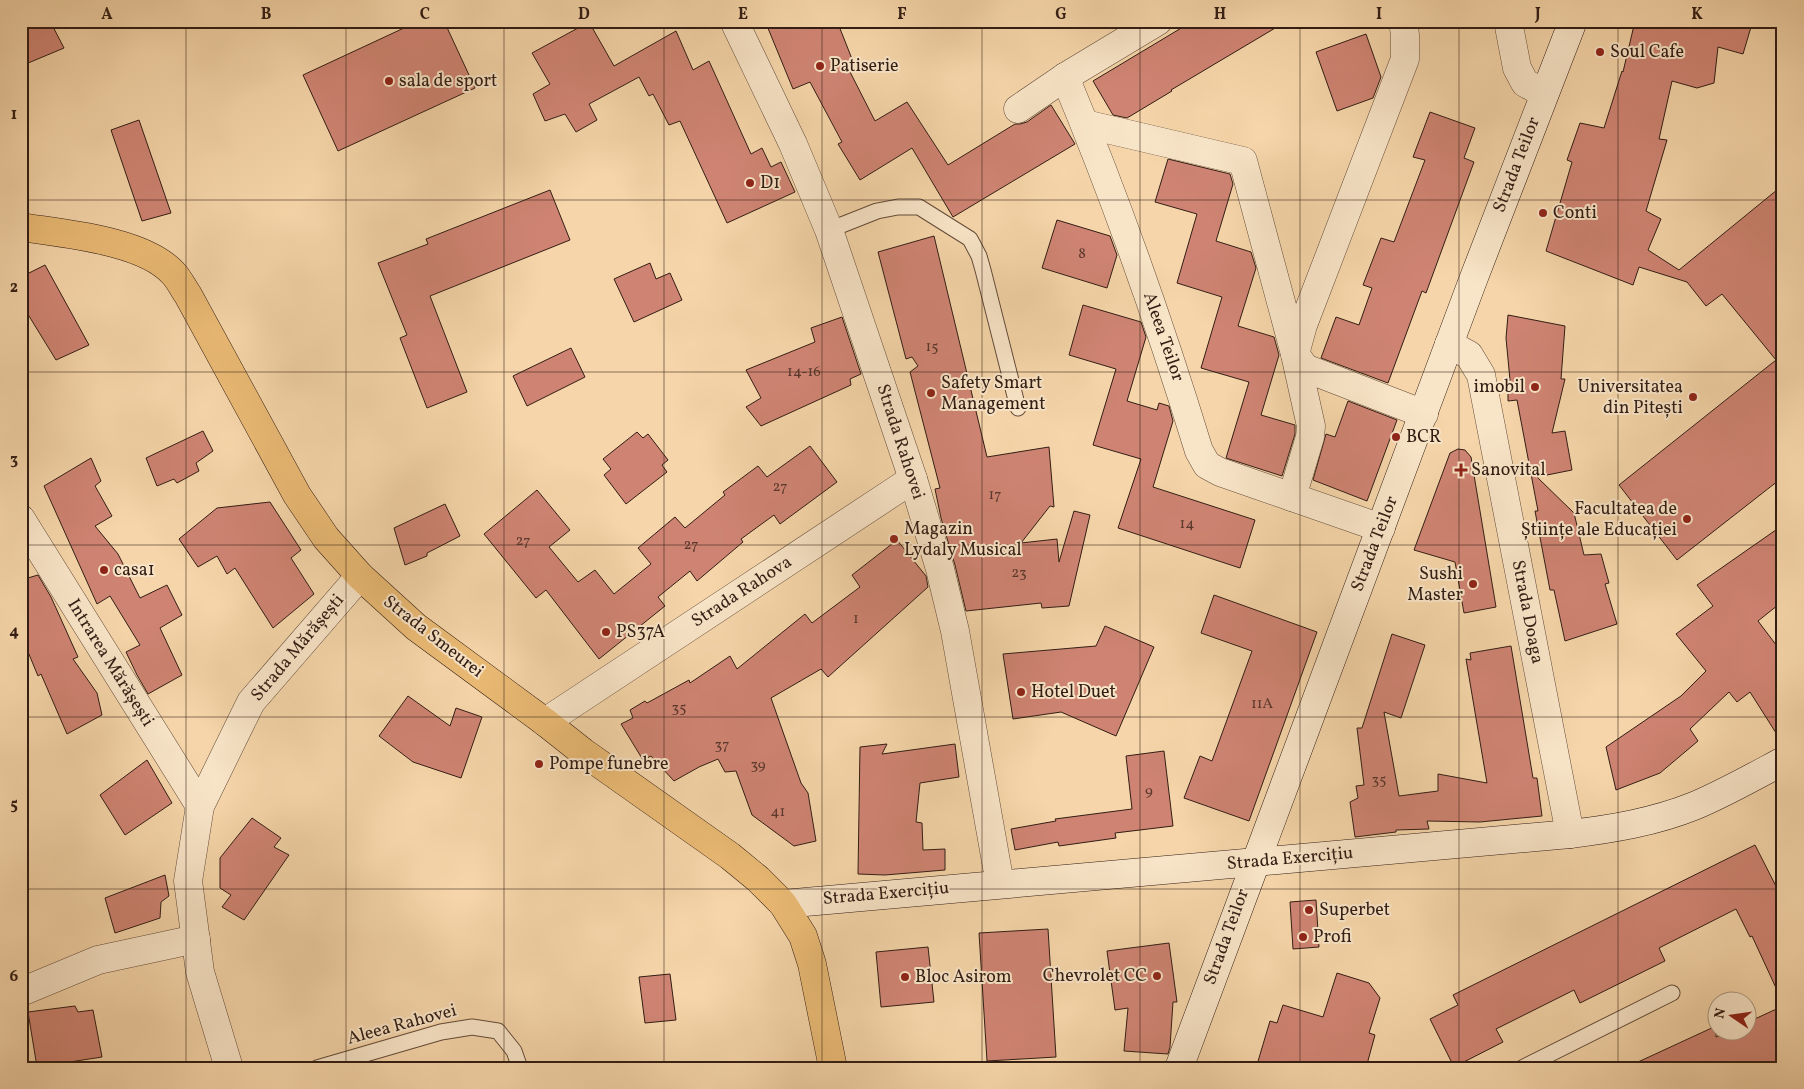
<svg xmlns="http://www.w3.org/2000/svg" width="1804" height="1089" font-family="Vollkorn,serif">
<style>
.building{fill:#cf8473;stroke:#321d14}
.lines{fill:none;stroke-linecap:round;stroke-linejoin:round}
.lane-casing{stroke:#634b39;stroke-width:17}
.street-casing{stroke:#634b39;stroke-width:29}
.secondary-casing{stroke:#321d14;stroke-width:29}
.primary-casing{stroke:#321d14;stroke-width:29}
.lane{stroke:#f8e4c7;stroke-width:15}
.street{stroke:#f8e4c7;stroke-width:28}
.secondary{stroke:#f8e4c7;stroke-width:28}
.primary{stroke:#eaba74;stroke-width:28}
.grid{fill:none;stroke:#321d14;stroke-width:1;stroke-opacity:0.55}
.poi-dot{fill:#8f2418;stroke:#f8e4c7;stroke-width:2}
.labels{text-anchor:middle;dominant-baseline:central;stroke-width:4;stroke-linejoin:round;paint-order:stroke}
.number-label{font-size:15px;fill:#59372c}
.poi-label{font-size:18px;fill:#321d14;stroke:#f8e4c7;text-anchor:start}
.street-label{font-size:18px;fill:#321d14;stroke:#f8e4c7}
.neatline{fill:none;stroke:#321d14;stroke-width:2}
.grid-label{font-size:16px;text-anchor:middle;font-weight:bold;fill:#321d14}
</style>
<rect width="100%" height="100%" fill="#f5d5a9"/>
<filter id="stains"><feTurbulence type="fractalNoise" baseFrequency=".004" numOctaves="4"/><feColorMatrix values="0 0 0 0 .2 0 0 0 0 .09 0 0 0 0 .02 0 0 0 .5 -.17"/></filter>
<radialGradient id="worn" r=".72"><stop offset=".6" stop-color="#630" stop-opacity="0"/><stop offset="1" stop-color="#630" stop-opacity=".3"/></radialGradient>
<!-- building -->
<g class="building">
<polygon points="21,21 50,21 64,48 21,66"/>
<polygon points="419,21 444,21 475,88 338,151 303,75"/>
<polygon points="765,21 837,21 854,64 847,66 875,121 907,102 948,165 1015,124 1020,124 1027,122 1051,105 1075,144 953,217 912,148 860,180 838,144 842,142 810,82 793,89"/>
<polygon points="1193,21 1287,21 1171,90 1172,91 1127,118 1113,115 1093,81"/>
<polygon points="1635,21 1733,21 1751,27 1743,54 1718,47 1714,83 1697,88 1672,81 1659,139 1667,140 1646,211 1661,219 1648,250 1679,270 1783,185 1783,477 1677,560 1619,485 1776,360 1722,294 1706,306 1687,282 1639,267 1633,285 1546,251 1572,162 1567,160 1580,123 1604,128 1622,71 1623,72"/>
<polygon points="589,22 614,66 676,31 693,70 709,61 751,154 762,148 771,167 781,162 795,192 727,223 680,121 669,125 653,94 649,96 639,77 589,104 597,120 576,132 565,114 545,121 533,94 550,84 532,53"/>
<polygon points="1366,34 1381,77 1373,98 1337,111 1316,52"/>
<polygon points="1430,112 1475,128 1464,158 1474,162 1426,293 1422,291 1388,383 1321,358 1336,317 1359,325 1372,288 1363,285 1381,238 1394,242 1425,160 1413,157"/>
<polygon points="139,120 171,213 142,221 111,130"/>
<polygon points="1168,159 1230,174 1233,184 1216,241 1251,252 1256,268 1238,326 1274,337 1279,355 1261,415 1295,425 1295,434 1282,476 1226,458 1249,382 1201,368 1222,297 1177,283 1197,214 1155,202"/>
<polygon points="550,190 570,240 430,296 467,392 427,408 400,338 407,335 378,263 428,244 426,239"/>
<polygon points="1057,220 1110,236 1117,255 1107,288 1042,268"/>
<polygon points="934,236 987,457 1049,447 1054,507 1050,506 1021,543 1057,539 1059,562 1074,511 1090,515 1069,606 1042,608 1041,603 966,611 955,565 941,518 935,489 940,488 910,372 918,366 912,357 906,359 878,252"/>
<polygon points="650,263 656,279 670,273 682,300 634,322 614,279"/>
<polygon points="45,265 89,345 56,360 21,303 21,277"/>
<polygon points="1083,305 1141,322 1146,337 1127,401 1157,410 1159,403 1169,406 1173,421 1153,487 1255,520 1240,568 1118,528 1141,459 1093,445 1116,369 1069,355"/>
<polygon points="1508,315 1565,326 1561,379 1565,379 1552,433 1565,431 1572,470 1537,477 1574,513 1584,555 1601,554 1609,583 1605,584 1617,624 1565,641 1554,590 1550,590 1535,511 1538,511 1517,400 1508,401 1508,380 1510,380 1506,338"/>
<polygon points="842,317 861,374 850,379 851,385 761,426 746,407 761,398 746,370 815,342 811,328"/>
<polygon points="571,348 585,377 527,406 513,376"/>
<polygon points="1348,401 1397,420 1367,501 1313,480 1326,434 1335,437"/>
<polygon points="203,431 213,451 196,463 199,471 177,483 174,479 157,486 146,458"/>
<polygon points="637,432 643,438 648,434 668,460 662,465 667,472 626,504 604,475 611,469 603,459"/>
<polygon points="810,446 837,482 780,524 774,515 741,539 743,542 697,581 690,571 658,597 665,606 599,659 546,590 536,598 484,534 537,490 570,530 549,547 578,582 595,570 614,594 651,564 638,548 675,517 685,528 725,495 723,492 758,466 767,477"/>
<polygon points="1458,449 1465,450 1471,457 1496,607 1464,613 1455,562 1414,550 1450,453"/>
<polygon points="91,458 101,481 95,486 112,516 95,526 118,554 140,598 167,585 182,615 160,628 182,675 148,694 137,675 126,652 140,645 110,596 97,604 44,486"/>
<polygon points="270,502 301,550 291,558 314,594 273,628 235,568 227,574 217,556 198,567 179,539 217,508"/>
<polygon points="445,504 460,536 427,553 427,556 405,565 394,528"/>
<polygon points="1783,525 1783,601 1758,621 1783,654 1783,744 1750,692 1737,702 1729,692 1690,729 1698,741 1660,773 1616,790 1606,747 1681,696 1706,671 1676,634 1713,606 1697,585"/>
<polygon points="897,540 926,576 928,587 828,677 821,669 771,698 801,783 808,793 816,841 794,846 752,815 736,771 725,772 718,759 699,767 674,781 651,756 643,760 621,724 633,718 630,710 645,701 647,703 689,680 690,683 730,656 737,669 805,614 812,623 860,587 852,575"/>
<polygon points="38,575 51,597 78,657 73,659 97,693 102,715 67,734 41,674 38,676 21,635 21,580"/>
<polygon points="1214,595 1317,632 1249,821 1184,798 1200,756 1212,761 1252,651 1201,633"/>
<polygon points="1105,626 1154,647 1116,736 1061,712 1013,719 1003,654 1096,646"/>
<polygon points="1392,634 1425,645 1401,718 1384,712 1399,796 1438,791 1438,774 1487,783 1466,659 1471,660 1470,653 1511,646 1533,778 1537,778 1542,816 1480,822 1427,821 1429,829 1396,830 1396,832 1355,837 1350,802 1358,798 1356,786 1364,785 1357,728 1362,728"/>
<polygon points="408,696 450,726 456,708 482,717 461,778 413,762 379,736"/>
<polygon points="887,744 882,754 955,744 959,777 920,783 916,822 922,823 923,850 945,849 945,870 885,875 858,874 860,747"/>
<polygon points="1164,751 1173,826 1115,833 1116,838 1059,846 1058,842 1015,850 1011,829 1056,821 1055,819 1132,809 1126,756"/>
<polygon points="147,760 172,803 125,835 100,795"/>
<polygon points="252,818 281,838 274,847 289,855 244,920 222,907 231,895 220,888 220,858"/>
<polygon points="1755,845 1783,900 1783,1003 1752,936 1750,937 1736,909 1659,948 1665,961 1580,1003 1574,990 1496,1029 1503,1042 1454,1067 1430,1019 1458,1005 1453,995"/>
<polygon points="165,875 169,896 161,902 160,918 115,933 105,898"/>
<polygon points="1316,900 1319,947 1293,949 1290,902"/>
<polygon points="1048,929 1056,1057 987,1061 979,933"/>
<polygon points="1169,943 1177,1002 1173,1002 1170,1047 1168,1054 1124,1051 1128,1008 1115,1010 1107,951"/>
<polygon points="928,947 934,1002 881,1007 876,952"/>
<polygon points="1337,973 1369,983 1380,998 1369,1033 1375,1035 1366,1068 1256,1068 1270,1021 1277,1023 1283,1005 1323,1017"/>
<polygon points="670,974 676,1020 645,1023 639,977"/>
<polygon points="75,1006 78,1012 93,1010 102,1057 37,1067 28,1012"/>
<polygon points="1783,1006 1783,1063 1771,1068 1625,1068 1716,1026 1716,1037 1728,1032 1746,1032 1746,1023"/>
</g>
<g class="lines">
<defs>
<g id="lane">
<polyline points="829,230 877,211 898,207 919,207 970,239 979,256 983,270 1018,408"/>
<polyline points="317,1068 441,1032 472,1027 498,1031 514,1051 520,1068"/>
<polyline points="1522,1068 1672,993"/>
</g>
<g id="street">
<polyline points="734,21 793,144 829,230 913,479 940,569 955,631 1000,884"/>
<polyline points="1403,21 1405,35 1405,59 1303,325 1295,354 1305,368 1424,414"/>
<polyline points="1508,21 1517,68 1525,83 1544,93"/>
<path d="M1065 77C1116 199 1160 324 1199 451L1207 465 1220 472 1381 528"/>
<polyline points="1018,109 1065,77 1158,21"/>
<polyline points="1085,124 1243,161 1295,354 1311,426 1310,437 1292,497"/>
<polyline points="1449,344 1469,355 1481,375 1570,834"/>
<polyline points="21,519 200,806"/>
<polyline points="545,722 913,479"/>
<polyline points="21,992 98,960 196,939"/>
<polyline points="229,1068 200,972 188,881 200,806 251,702 360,576"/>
</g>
<g id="secondary">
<path d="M783 904 1570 834C1612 829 1654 822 1694 806 1723 794 1755 776 1783 761"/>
<polyline points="1179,1068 1473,280 1573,21"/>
</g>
<path id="primary" d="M21 227C64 234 143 240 173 273 179 279 183 288 188 295L297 495 326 538 360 576 416 627 545 722 583 752 730 856 758 879 783 904 803 936 812 964 833 1068"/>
</defs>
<!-- lane casing -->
<use href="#lane" class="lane-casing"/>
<!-- street casing -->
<use href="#street" class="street-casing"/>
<!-- secondary casing -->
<use href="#secondary" class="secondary-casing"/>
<!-- primary casing -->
<use href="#primary" class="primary-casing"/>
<!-- lane -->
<use href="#lane" class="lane"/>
<!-- street -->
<use href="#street" class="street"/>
<!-- secondary -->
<use href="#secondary" class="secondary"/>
<!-- primary -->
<use href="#primary" class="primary"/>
</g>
<!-- grid -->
<path class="grid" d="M186 21V1068M346 21V1068M504 21V1068M664 21V1068M822 21V1068M982 21V1068M1140 21V1068M1300 21V1068M1459 21V1068M1618 21V1068M21 200H1783M21 372H1783M21 545H1783M21 717H1783M21 889H1783"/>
<!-- markers -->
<g class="poi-dot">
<circle cx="1600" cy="52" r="5"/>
<circle cx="820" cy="66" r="5"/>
<circle cx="389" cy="81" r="5"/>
<circle cx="750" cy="183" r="5"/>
<circle cx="1543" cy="213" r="5"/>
<circle cx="1535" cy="387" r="5"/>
<circle cx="931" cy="393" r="5"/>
<circle cx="1693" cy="397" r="5"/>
<circle cx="1396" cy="437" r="5"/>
<path d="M1458.5 462.5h5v5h5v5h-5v5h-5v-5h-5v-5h5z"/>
<circle cx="1687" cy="519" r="5"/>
<circle cx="894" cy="539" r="5"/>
<circle cx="104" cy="570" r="5"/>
<circle cx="1473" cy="584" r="5"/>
<circle cx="606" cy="632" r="5"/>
<circle cx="1021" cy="692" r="5"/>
<circle cx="539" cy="764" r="5"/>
<circle cx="1309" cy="910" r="5"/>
<circle cx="1303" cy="937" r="5"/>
<circle cx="1157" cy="976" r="5"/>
<circle cx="905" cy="977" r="5"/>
</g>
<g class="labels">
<!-- number labels -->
<g class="number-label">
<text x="1082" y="254">8</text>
<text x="932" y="347">15</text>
<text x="804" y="372">14-16</text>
<text x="780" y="487">27</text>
<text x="995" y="495">17</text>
<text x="1187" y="524">14</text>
<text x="523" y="541">27</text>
<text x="691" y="545">27</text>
<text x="1019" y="573">23</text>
<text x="856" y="619">1</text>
<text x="1262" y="704">11A</text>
<text x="679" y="708">35</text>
<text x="722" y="745">37</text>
<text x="758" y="765">39</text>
<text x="1379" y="780">35</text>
<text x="1149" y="791">9</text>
<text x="778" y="812">41</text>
</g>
<!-- poi labels -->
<g class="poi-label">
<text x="1610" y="52">Soul Cafe</text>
<text x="830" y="66">Patiserie</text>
<text x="399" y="81">sala de sport</text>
<text x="760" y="183">D1</text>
<text x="1553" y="213">Conti</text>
<text x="941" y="383">Safety Smart<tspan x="941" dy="21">Management</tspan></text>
<text x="1525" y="387" text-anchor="end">imobil</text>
<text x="1683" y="387" text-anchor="end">Universitatea<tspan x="1683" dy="21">din Pitești</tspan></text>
<text x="1406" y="437">BCR</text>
<text x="1471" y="470">Sanovital</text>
<text x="1677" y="509" text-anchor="end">Facultatea de<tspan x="1677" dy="21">Științe ale Educației</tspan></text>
<text x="904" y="529">Magazin<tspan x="904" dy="21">Lydaly Musical</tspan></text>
<text x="114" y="570">casa1</text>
<text x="1463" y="574" text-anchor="end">Sushi<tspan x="1463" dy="21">Master</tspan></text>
<text x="616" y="632">PS37A</text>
<text x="1031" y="692">Hotel Duet</text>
<text x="549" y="764">Pompe funebre</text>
<text x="1319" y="910">Superbet</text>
<text x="1313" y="937">Profi</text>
<text x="1147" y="976" text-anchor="end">Chevrolet CC</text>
<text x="915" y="977">Bloc Asirom</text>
</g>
<!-- street labels -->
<g class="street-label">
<text transform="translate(1517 165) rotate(-69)">Strada Teilor</text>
<text transform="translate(1163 337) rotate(71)">Aleea Teilor</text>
<text transform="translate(900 442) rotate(72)">Strada Rahovei</text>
<text transform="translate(1375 544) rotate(-69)">Strada Teilor</text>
<text transform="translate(742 592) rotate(-33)">Strada Rahova</text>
<text transform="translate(1527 612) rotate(79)">Strada Doaga</text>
<text transform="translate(433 637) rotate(38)">Strada Smeurei</text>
<text transform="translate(298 648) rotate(-50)">Strada Mărășești</text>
<text transform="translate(110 663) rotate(58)">Intrarea Mărășești</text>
<text transform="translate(1290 859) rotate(-5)">Strada Exercițiu</text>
<text transform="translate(886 894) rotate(-5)">Strada Exercițiu</text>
<text transform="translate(1227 937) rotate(-70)">Strada Teilor</text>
<text transform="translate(402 1025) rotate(-15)">Aleea Rahovei</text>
</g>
</g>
<!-- margin -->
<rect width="1804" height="1089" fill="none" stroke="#f5d5a9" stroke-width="55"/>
<!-- north arrow -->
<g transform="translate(1732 1016) rotate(283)"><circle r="24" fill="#f8e4c7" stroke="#a9947f"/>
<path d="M0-4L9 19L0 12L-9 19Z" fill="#8f2418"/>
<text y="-8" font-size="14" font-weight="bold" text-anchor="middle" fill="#321d14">N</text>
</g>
<rect x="28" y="28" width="1748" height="1034" class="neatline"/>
<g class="grid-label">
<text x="107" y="19">A</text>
<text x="266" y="19">B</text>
<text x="425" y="19">C</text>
<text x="584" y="19">D</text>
<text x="743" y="19">E</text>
<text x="902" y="19">F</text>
<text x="1061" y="19">G</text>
<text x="1220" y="19">H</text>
<text x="1379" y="19">I</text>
<text x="1538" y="19">J</text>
<text x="1697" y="19">K</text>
<text x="14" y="119">1</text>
<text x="14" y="292">2</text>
<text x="14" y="464">3</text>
<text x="14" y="636">4</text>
<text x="14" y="809">5</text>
<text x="14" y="981">6</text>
</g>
<rect width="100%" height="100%" filter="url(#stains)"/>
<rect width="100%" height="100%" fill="url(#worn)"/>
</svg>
